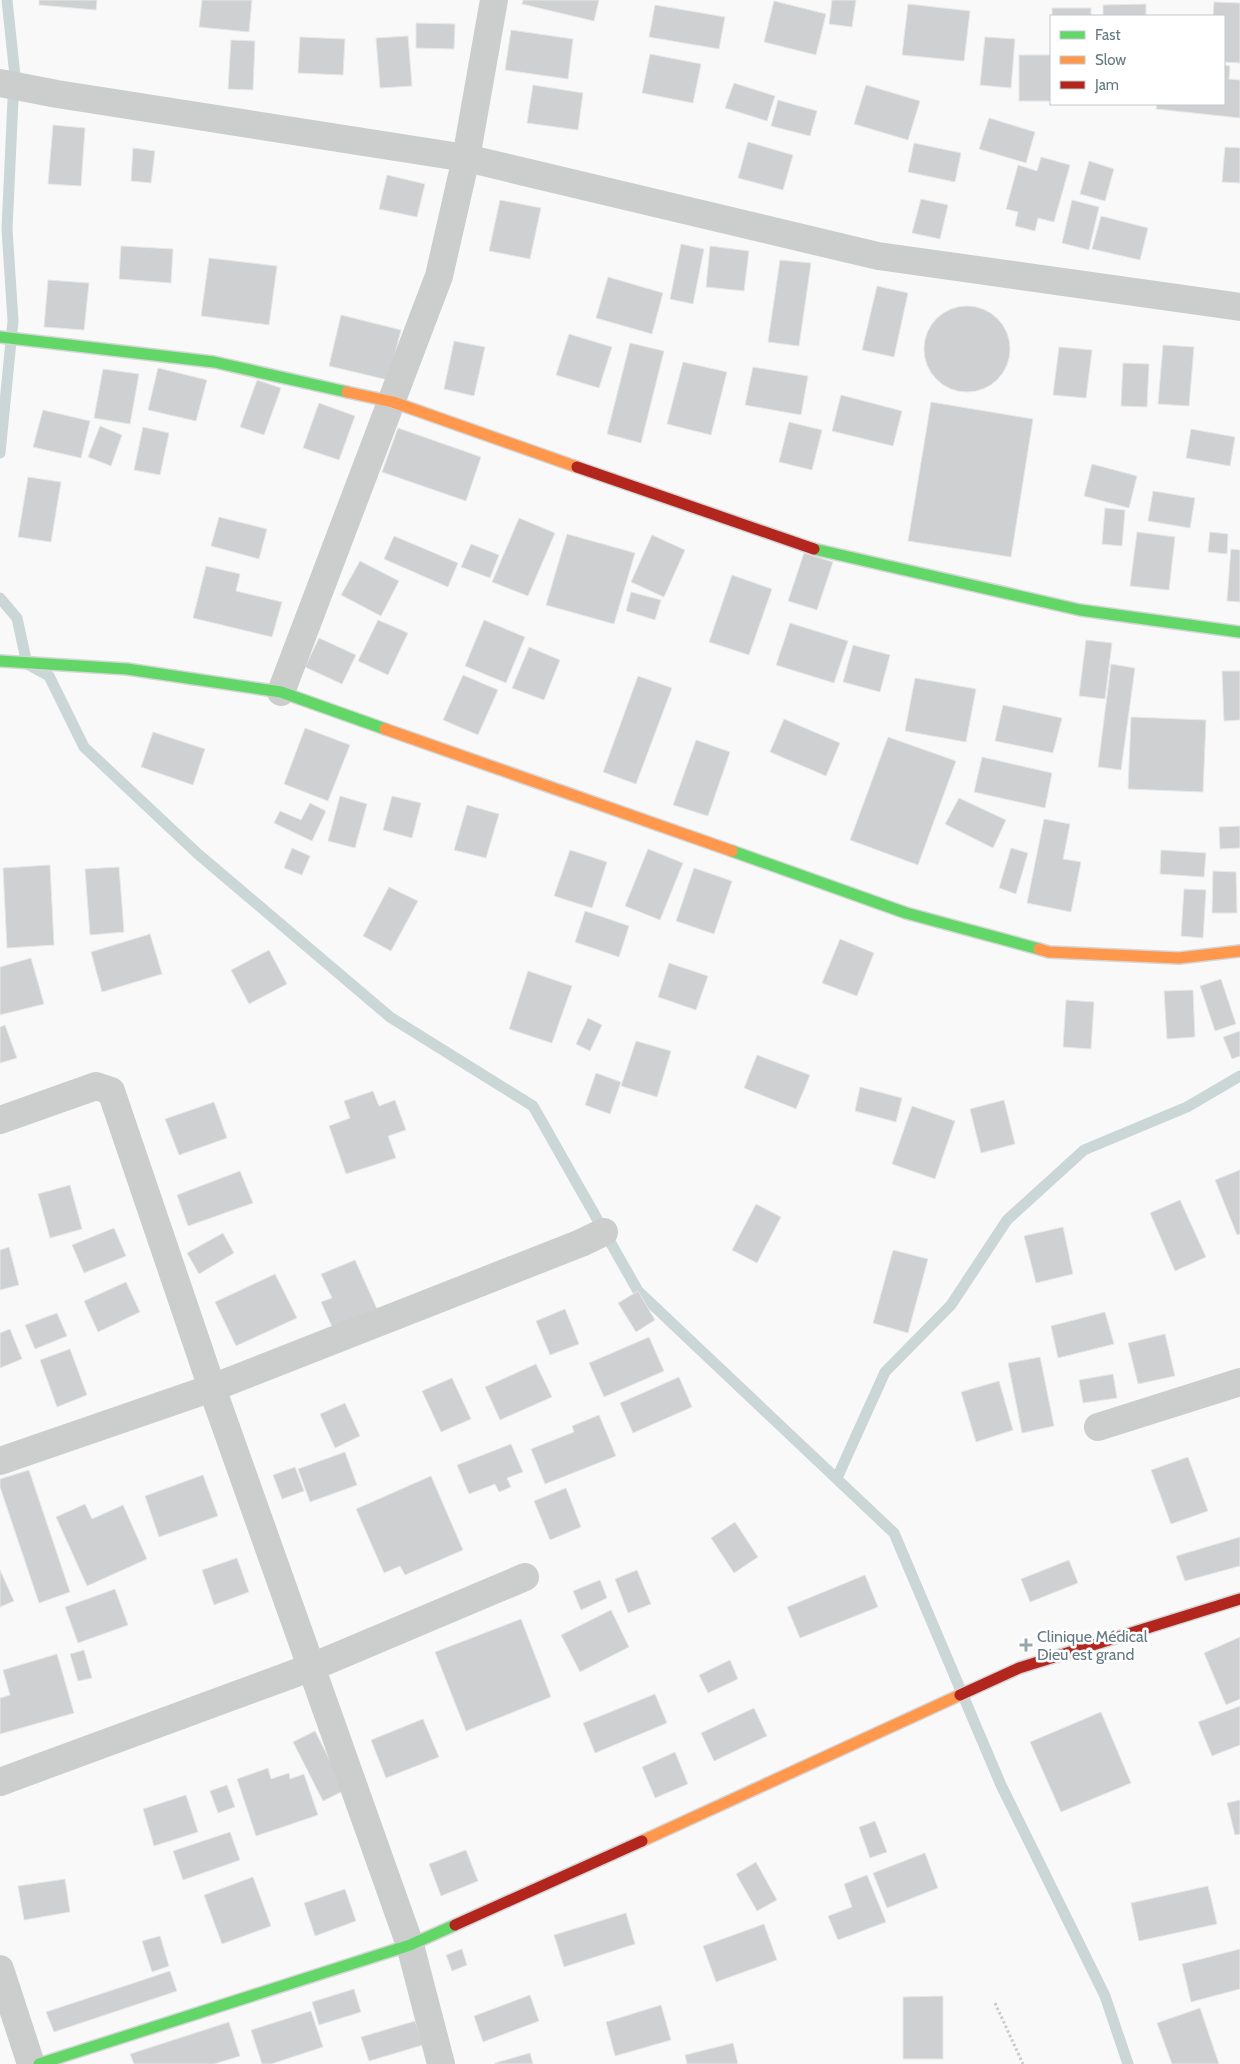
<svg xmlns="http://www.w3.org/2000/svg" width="1240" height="2064" font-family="Cabin,sans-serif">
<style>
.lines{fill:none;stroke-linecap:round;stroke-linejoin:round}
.stream{stroke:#cbd6d7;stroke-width:11}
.building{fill:#ced0d1;stroke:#e8e8e8}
.fast-casing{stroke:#d5d6d7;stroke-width:14}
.slow-casing{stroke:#d5d6d7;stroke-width:14}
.jam-casing{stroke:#d5d6d7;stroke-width:14}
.path{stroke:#cacbcc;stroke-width:3;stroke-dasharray:2.5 2.5;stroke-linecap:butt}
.street{stroke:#cccece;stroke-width:28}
.fast{stroke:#63d668;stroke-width:11}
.slow{stroke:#ff974d;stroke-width:11}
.jam{stroke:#b3261e;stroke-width:11}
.poi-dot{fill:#98a6ac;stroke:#fff;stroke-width:2}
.labels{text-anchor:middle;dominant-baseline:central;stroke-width:5;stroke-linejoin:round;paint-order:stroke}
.poi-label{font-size:16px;fill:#647a83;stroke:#fff;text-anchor:start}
</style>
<rect width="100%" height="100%" fill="#f9f9f9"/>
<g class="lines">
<!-- stream -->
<g class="stream">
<polyline points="7,0 15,76"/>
<polyline points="0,453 13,321 7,229 13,100"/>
<polyline points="0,598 17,618 27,664 49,676 84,747 198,854 390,1017 533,1106 638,1291 894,1533 1001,1785 1105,1996 1128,2064"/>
<polyline points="837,1478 885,1372 951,1305 1007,1220 1084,1150 1187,1107 1240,1076"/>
</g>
</g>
<!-- building -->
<g class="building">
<polygon points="39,0 97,0 96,10 39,5"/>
<polygon points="202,0 252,0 249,32 199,27"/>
<polygon points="523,0 599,0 594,21 522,4"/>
<polygon points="832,0 856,0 852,27 829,24"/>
<polygon points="774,1 826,14 816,55 764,42"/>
<polygon points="1214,2 1240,3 1240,63 1224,62 1224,16 1213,16"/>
<polygon points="908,4 970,11 964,61 902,55"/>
<polygon points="1146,4 1146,16 1103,16 1103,5"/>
<polygon points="655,5 725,17 719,49 649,37"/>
<rect x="1052" y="8" width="39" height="8"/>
<polygon points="416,23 455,24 454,49 416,48"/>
<polygon points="511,30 573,39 568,79 505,70"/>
<polygon points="408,36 412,86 380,88 376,38"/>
<polygon points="300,37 345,39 343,75 298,73"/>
<polygon points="985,37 1015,39 1011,88 980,85"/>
<polygon points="231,40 255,41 253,90 228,89"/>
<polygon points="650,54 701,64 693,103 642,93"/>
<rect x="1019" y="55" width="32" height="46"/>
<polygon points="1224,65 1230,66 1229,79 1240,80 1240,118 1156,109 1157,104 1224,104"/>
<polygon points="734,83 775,96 767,121 725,108"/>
<polygon points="533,85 583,93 578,130 527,123"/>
<polygon points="866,85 920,101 908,140 854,124"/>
<polygon points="778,100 817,111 810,136 771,126"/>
<polygon points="989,118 1035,132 1026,163 979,149"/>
<polygon points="53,125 85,128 81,186 48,184"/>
<polygon points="748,142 793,155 783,190 738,178"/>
<polygon points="914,143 961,153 955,182 908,172"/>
<polygon points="1225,147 1240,148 1240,183 1222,182"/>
<polygon points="133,148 155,151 151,183 131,181"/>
<polygon points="1041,157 1070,165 1054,222 1038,218 1035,231 1015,226 1018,212 1006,209 1018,165 1037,171"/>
<polygon points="1089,161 1114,169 1105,201 1080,194"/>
<polygon points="387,175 425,184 417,217 379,209"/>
<polygon points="921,199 948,205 940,239 912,233"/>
<polygon points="500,200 541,208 530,259 489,251"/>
<polygon points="1072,200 1099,207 1089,250 1062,243"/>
<polygon points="1101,216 1148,228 1140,260 1092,249"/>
<polygon points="681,244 704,249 693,304 670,299"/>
<polygon points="121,246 173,249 171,283 119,279"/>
<polygon points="710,246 749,251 744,291 706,287"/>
<polygon points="209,258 277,266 269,325 201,316"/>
<polygon points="780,260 811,263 799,346 768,342"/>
<polygon points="608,277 663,293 652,334 596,318"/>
<polygon points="48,280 89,283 84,330 44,327"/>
<polygon points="877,286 908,293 894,357 862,350"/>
<circle cx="967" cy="349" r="43"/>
<polygon points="341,315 401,330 388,380 329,366"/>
<polygon points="569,334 612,347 599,388 556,375"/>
<polygon points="454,341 485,347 474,396 444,389"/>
<polygon points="630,343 664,351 641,443 607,434"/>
<polygon points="1163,345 1194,347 1189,406 1158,404"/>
<polygon points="1059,347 1092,350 1086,398 1053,395"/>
<polygon points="683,362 727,372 711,435 667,424"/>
<polygon points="1123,363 1149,364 1147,407 1121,406"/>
<polygon points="753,367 808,376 801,415 745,405"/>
<polygon points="158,368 207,380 196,421 148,410"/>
<polygon points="103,369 139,374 130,424 94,418"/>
<polygon points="257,380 281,388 264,435 240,427"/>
<polygon points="841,395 902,411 893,446 832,431"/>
<polygon points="931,402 1033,419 1011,557 908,541"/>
<polygon points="319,403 355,416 339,460 303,448"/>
<polygon points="43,410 90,421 81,458 33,447"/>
<polygon points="789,422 822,430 812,470 779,462"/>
<polygon points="100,426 122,435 111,466 88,457"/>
<polygon points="143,427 169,433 160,475 134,470"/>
<polygon points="398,428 481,457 466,501 382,472"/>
<polygon points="1191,429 1235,437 1230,466 1186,458"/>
<polygon points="1092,464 1137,476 1129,508 1084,496"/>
<polygon points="28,477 61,482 51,542 18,537"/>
<polygon points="1153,491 1195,498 1190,528 1148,521"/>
<polygon points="1105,508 1125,510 1122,546 1102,544"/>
<polygon points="219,517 267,529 259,559 211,546"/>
<polygon points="519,518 555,533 528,596 492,582"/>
<polygon points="1137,532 1175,537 1169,590 1130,586"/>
<polygon points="1210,532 1228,534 1227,554 1208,552"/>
<polygon points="567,534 635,553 614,624 546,605"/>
<polygon points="652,535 685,550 664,597 631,582"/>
<polygon points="394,536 458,563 448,587 384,559"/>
<polygon points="471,544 499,555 490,578 461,567"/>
<polygon points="1231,549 1240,550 1240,602 1227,601"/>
<polygon points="804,553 833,562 817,610 788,601"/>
<polygon points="360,561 399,581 381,616 341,595"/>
<polygon points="206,566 240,574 236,591 282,602 272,637 193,618"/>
<polygon points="732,575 772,589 749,655 709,642"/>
<polygon points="631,592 661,600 655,620 626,611"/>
<polygon points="378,620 408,633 388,675 358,661"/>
<polygon points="484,620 525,637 506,683 465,666"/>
<polygon points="790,623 848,641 834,683 776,665"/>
<polygon points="319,638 356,655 342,684 305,667"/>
<polygon points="1086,640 1112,643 1105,699 1079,696"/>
<polygon points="853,645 890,655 880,692 843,682"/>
<polygon points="529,647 560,660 544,700 512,688"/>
<polygon points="1111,664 1135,668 1121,770 1098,767"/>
<polygon points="1222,671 1240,671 1240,720 1224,721"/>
<polygon points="463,675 498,690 478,735 443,720"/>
<polygon points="638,676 672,688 636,784 603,772"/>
<polygon points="915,678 976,689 966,742 905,731"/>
<polygon points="1003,705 1062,718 1053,753 995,741"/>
<polygon points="1131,717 1206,720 1203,792 1128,789"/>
<polygon points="784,719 840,743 826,776 770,752"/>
<polygon points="305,728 350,745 328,801 284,784"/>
<polygon points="153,732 205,749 193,785 141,767"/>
<polygon points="888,737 956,761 918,865 850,840"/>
<polygon points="696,740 730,752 708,816 673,805"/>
<polygon points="982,757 1052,773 1045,808 974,792"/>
<polygon points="340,796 367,804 355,848 328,841"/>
<polygon points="392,796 421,803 412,838 383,830"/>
<polygon points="959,798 1006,820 993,848 945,824"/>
<polygon points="310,803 326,811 312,841 274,823 280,811 301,820"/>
<polygon points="467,805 499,814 486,858 454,850"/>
<polygon points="1044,819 1070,824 1063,859 1081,862 1071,912 1027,903"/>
<polygon points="1240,826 1240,848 1220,849 1219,827"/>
<polygon points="292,848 310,856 302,875 284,868"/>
<polygon points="1011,848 1028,853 1016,894 999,888"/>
<polygon points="648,849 683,863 660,920 625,906"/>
<polygon points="570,850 607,862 592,908 554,896"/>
<polygon points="1161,850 1206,853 1204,877 1160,874"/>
<polygon points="50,865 54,945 7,948 3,868"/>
<polygon points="119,867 124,932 90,935 85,869"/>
<polygon points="694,868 732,881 714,934 676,921"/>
<polygon points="1213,871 1236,872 1237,913 1212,913"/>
<polygon points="389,887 418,901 391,951 363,936"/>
<polygon points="1184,889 1206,890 1203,938 1181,936"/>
<polygon points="585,911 629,926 619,957 575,942"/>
<polygon points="150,934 162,974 102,992 91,952"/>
<polygon points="840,939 874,953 857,996 822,983"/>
<polygon points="269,950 287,984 249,1004 231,970"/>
<polygon points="31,958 44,1004 0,1015 0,967"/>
<polygon points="669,963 708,976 696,1010 658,997"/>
<polygon points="528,971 572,986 552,1043 509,1029"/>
<polygon points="1221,979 1236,1024 1215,1031 1200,986"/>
<polygon points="1193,990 1195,1037 1167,1039 1164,991"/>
<polygon points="1066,1000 1094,1002 1091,1049 1063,1047"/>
<polygon points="588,1018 602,1025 590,1051 576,1044"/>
<polygon points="5,1025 17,1058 0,1063 0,1027"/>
<polygon points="1240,1031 1240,1056 1232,1059 1223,1037"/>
<polygon points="636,1041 671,1051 657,1097 621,1086"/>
<polygon points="757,1055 810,1075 796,1109 744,1088"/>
<polygon points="596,1073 621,1082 610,1114 585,1105"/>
<polygon points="860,1087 902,1098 896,1122 855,1111"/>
<polygon points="373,1091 379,1106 395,1100 406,1130 388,1136 396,1158 346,1174 329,1126 350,1118 344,1101"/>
<polygon points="1004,1100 1015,1144 981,1153 970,1109"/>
<polygon points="214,1102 227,1138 179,1155 165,1119"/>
<polygon points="912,1106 955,1121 935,1179 892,1164"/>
<polygon points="1240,1170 1240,1234 1237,1235 1215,1180"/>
<polygon points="240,1171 253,1203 188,1226 177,1195"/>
<polygon points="70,1185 82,1229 50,1238 38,1194"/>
<polygon points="1180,1200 1206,1257 1175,1271 1150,1213"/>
<polygon points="756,1204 781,1217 757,1263 732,1250"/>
<polygon points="1063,1227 1073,1274 1036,1283 1024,1236"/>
<polygon points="114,1228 126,1256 84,1273 72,1245"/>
<polygon points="223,1233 234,1253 199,1274 187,1253"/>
<polygon points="9,1247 19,1285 0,1290 0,1250"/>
<polygon points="893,1250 928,1259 908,1333 873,1323"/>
<polygon points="355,1260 377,1309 333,1329 321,1302 332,1298 321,1274"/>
<polygon points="275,1274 297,1318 236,1346 215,1302"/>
<polygon points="126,1282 140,1312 98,1332 84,1301"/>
<polygon points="638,1291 655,1320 636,1332 618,1303"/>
<polygon points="565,1309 579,1344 550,1355 536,1321"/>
<polygon points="1105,1312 1114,1344 1058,1358 1051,1326"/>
<polygon points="57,1313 67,1336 35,1349 25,1325"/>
<polygon points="10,1329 22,1359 0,1368 0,1333"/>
<polygon points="1165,1334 1175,1376 1138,1384 1128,1343"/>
<polygon points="649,1337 664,1371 604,1397 589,1363"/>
<polygon points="70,1349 87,1395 57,1407 40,1360"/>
<polygon points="1040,1357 1054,1426 1022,1433 1008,1363"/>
<polygon points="536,1364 552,1397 500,1420 485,1387"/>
<polygon points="1113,1374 1117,1398 1083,1403 1079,1380"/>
<polygon points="679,1377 692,1407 633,1433 620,1403"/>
<polygon points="452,1378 471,1419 441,1432 422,1391"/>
<polygon points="999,1381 1013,1430 976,1442 961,1392"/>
<polygon points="345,1403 360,1436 335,1448 320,1414"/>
<polygon points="599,1415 616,1456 545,1484 531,1449 574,1432 572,1426"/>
<polygon points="511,1444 523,1472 507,1478 511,1487 499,1492 495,1484 469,1494 457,1465"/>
<polygon points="345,1452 357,1485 310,1502 298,1469"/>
<polygon points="1188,1457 1208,1511 1171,1524 1151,1470"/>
<polygon points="295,1467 304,1491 282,1499 273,1475"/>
<polygon points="29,1470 70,1592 39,1603 0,1487 0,1479"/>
<polygon points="203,1475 218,1516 159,1537 145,1496"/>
<polygon points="431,1476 463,1550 405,1575 400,1566 384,1573 356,1509"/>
<polygon points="566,1488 581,1527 550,1540 534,1501"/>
<polygon points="85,1504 92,1519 123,1505 147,1559 87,1586 56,1517"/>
<polygon points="735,1522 758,1557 734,1573 711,1538"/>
<polygon points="1240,1537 1240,1566 1185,1581 1176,1556"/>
<polygon points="237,1558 249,1592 214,1605 202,1570"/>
<polygon points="1069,1560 1078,1583 1030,1602 1021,1579"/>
<polygon points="0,1570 14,1601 0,1607"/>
<polygon points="637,1570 651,1604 628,1613 615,1579"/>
<polygon points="865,1575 878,1607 800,1638 787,1607"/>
<polygon points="600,1580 607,1598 581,1610 573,1591"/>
<polygon points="115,1589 128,1625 78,1643 65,1607"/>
<polygon points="611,1610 629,1647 580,1672 561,1635"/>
<polygon points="521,1619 551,1697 466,1731 435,1652"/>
<polygon points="1240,1637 1240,1699 1226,1705 1204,1653"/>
<polygon points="84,1650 92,1678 78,1681 70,1654"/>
<polygon points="57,1654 74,1713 0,1734 0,1698 10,1695 3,1670"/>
<polygon points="730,1660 738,1679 708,1693 699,1675"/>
<polygon points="655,1694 667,1723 595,1753 583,1723"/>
<polygon points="1240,1706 1240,1745 1212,1756 1198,1722"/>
<polygon points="754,1708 767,1736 714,1761 701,1733"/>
<polygon points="1101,1712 1131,1783 1061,1812 1030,1742"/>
<polygon points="423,1719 439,1757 386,1778 371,1740"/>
<polygon points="315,1731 345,1790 323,1801 293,1742"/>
<polygon points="675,1752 688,1784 655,1798 642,1767"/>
<polygon points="268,1768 271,1779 289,1773 290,1779 304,1774 318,1815 256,1836 237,1779"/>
<polygon points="227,1785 235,1807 218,1813 210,1791"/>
<polygon points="186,1795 198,1832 154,1846 143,1809"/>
<polygon points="1240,1800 1240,1834 1235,1835 1227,1803"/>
<polygon points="875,1821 887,1852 870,1858 859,1827"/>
<polygon points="230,1832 240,1860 183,1880 173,1851"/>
<polygon points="466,1850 478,1881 441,1896 429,1864"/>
<polygon points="925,1853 938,1888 887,1908 873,1873"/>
<polygon points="756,1862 777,1900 757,1911 736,1874"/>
<polygon points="867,1875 886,1922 838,1940 828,1916 852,1907 844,1884"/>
<polygon points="253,1877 271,1926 222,1944 204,1895"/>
<polygon points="65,1879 70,1912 24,1920 18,1886"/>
<polygon points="1208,1886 1217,1924 1139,1941 1131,1903"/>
<polygon points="345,1889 356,1921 315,1936 304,1903"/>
<polygon points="626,1913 635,1944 564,1967 554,1935"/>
<polygon points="764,1924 777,1960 716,1982 703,1946"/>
<polygon points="160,1936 169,1966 152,1972 142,1941"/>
<polygon points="462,1949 467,1965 452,1971 446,1955"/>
<polygon points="1240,1949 1240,1989 1191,2002 1182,1964"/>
<polygon points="170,1971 177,1991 54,2032 46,2012"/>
<polygon points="354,1989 361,2012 319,2025 312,2002"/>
<polygon points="530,1995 539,2021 483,2042 474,2016"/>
<polygon points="943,1996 943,2059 903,2059 903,1997"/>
<polygon points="661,2005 671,2040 615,2056 606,2022"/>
<polygon points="1200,2008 1219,2064 1172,2064 1157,2023"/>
<polygon points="311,2011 323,2047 271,2064 262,2064 251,2030"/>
<polygon points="415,2021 423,2045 369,2061 361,2037"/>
<polygon points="229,2022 240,2056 214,2064 134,2064 130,2054"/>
<polygon points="733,2043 738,2064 687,2064 685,2055"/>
<polygon points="530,2053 533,2064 495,2064 495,2063"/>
</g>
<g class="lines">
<defs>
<g id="fast">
<polyline points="0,337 214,362 347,392"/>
<polyline points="814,549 1080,610 1240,632"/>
<polyline points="0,661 127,669 281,692 385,729"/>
<polyline points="732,851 906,913 1039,949"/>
<polyline points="39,2064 410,1945 455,1925"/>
</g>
<g id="slow">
<polyline points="347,392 393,402 577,467"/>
<polyline points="385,729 732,851"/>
<polyline points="1039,949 1049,952 1179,958 1240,951"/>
<polyline points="642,1841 960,1695"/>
</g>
<g id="jam">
<polyline points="577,467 814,549"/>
<polyline points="960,1695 1019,1668 1240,1599"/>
<polyline points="455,1925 642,1841"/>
</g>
</defs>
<!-- fast casing -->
<use href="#fast" class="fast-casing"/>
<!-- slow casing -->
<use href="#slow" class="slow-casing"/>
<!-- jam casing -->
<use href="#jam" class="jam-casing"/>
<!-- path -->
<polyline class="path" points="995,2003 1023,2064"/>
<!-- street -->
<g class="street">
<polyline points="0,83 57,94 466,158 878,256 1240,307"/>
<polyline points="281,692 439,276 466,158 494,0"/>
<polyline points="0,1120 96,1086 111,1091 212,1388 410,1945 441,2064"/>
<polyline points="1098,1427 1240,1382"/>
<polyline points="0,1461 212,1388 581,1243 604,1232"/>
<polyline points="0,1782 312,1667 525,1577"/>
<polyline points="0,1969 31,2064"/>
</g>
<!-- fast -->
<use href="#fast" class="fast"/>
<!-- slow -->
<use href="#slow" class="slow"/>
<!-- jam -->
<use href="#jam" class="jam"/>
</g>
<!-- markers -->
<path class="poi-dot" d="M1023.5 1637.5h5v5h5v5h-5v5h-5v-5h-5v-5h5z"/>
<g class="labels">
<!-- poi labels -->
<g class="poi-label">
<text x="1037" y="1636">Clinique Médical<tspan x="1037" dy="18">Dieu est grand</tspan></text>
</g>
</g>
<!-- legend -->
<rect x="1050" y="15" width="175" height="90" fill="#ffffff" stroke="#c1cacd"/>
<rect x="1060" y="31" width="25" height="8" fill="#63d668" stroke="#c1cacd"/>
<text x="1095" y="40" font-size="15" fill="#647a83">Fast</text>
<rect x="1060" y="56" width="25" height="8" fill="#ff974d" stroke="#c1cacd"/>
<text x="1095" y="65" font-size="15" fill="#647a83">Slow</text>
<rect x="1060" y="81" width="25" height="8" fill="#b3261e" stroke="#c1cacd"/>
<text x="1095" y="90" font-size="15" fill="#647a83">Jam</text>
</svg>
